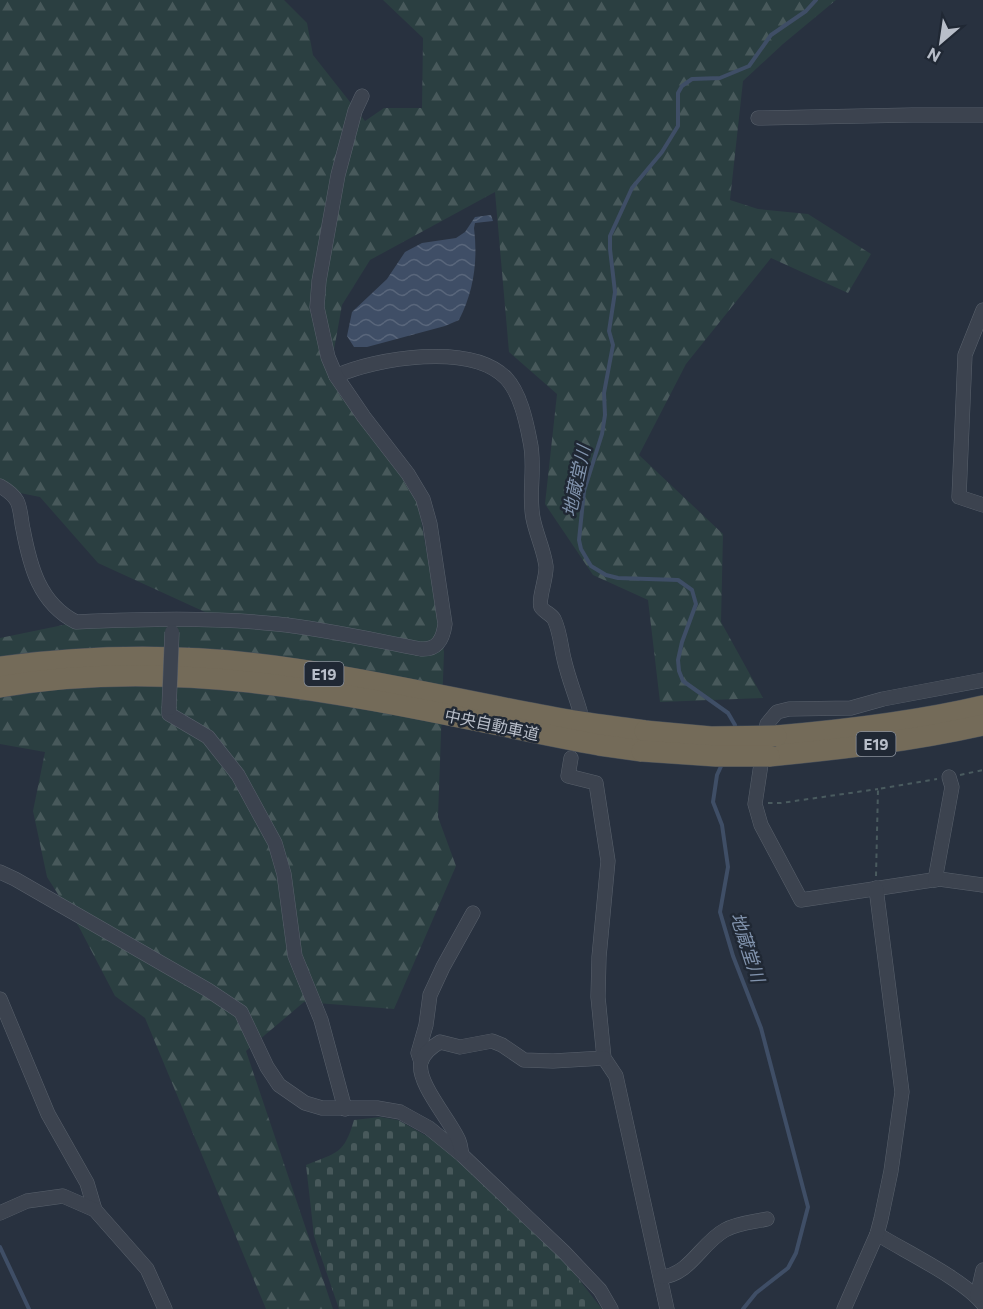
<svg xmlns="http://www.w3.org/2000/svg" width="983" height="1309" font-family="Commissioner,'Noto Sans JP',sans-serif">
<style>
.forest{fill:url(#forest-firs)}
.cemetery{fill:url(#cemetery-stones)}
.water{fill:url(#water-waves)}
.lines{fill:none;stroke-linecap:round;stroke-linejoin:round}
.stream{stroke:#3f4e66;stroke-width:4}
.minor-casing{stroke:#59616c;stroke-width:15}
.highway-casing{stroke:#464e59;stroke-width:22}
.path{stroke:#4a5b5f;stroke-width:2;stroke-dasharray:4.5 4.5;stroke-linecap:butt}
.minor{stroke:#3c434f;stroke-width:14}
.highway{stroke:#746b59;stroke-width:21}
.minor-bridge-casing{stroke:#59616c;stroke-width:15;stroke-linecap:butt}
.highway-bridge-casing{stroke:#464e59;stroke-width:22;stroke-linecap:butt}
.minor-bridge{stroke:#3c434f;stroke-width:14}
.highway-bridge{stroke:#746b59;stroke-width:21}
.labels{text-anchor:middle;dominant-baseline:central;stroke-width:5;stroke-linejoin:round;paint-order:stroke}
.shield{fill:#202834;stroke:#8a919c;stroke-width:1.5}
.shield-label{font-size:15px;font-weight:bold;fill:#b8bec9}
.street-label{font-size:16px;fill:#b8bec9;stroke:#202834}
.water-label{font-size:18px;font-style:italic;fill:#8294ae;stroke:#202834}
</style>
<defs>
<pattern id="forest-firs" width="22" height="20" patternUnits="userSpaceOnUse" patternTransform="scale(1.5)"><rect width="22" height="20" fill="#2b3f41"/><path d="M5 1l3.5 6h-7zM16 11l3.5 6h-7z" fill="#48595b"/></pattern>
<pattern id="cemetery-stones" width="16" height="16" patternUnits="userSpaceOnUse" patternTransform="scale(1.5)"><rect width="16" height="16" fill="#2b3f41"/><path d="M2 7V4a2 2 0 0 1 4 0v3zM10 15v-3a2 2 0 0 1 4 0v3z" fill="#48595b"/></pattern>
<pattern id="water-waves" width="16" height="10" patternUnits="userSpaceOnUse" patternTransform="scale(1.5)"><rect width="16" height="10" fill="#3f4e66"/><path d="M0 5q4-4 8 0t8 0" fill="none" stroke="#59667b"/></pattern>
</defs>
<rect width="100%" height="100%" fill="#28313f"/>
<!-- forest -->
<polygon class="forest" points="0,0 284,0 307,23 313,55 365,121 384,108 422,108 423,38 383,0 836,0 783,44 743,81 730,200 758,209 808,214 871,254 848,293 771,258 686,364 639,455 723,534 721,622 763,698 660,702 648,600 593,575 545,504 557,394 509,352 495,192 370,260 342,305 330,372 417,497 444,652 438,817 456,866 394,1009 304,1002 246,1051 333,1309 266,1309 145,1018 115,996 79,927 47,877 33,811 45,752 0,744 0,638 68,624 218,618 98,563 40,497 0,489"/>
<!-- cemetery -->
<path class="cemetery" d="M380 1117 398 1120 432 1139 468 1165 560 1255 602 1309H339L314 1236 306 1165C338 1152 344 1154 354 1120Z"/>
<!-- water -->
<path class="water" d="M491 215 493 221 475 223 474 228C478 260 474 291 459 320L445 326 367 347H354L347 336 352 312 387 279 405 252 422 243 456 238 465 232 475 217Z"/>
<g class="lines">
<!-- stream -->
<g class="stream">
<polyline points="734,730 735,725 728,713 683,681 679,671 678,660 682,642 696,604 692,590 678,580 618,578 606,575 591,566 581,549 579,540 584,491 602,434 605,415 604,393 613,345 609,331 615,292 610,249 610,236 632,188 662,152 678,126 678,93 682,86 692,79 720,78 749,66 771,35 806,11 816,0"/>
<polyline points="723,762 717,775 713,802 722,825 728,867 720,912 733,956 761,1028 808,1207 796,1253 788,1268 756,1293 743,1309"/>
<polyline points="0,1247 29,1309"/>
</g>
<defs>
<g id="minor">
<polyline points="758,118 912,115 983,115"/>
<polyline points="983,310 965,355 959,497 983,505"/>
<path d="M336 376C376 358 471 342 506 378 520 393 526 420 530 441 536 467 528 492 533 518 536 534 544 550 546 566 547 577 538 599 541 607 544 612 551 614 554 619 560 631 561 647 564 659 568 677 575 694 580 711"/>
<path d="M0 486C7 490 13 494 17 501 21 509 21 521 23 529 30 566 39 603 76 622 143 619 210 617 277 624 325 629 373 640 421 649 438 650 443 639 445 624L430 524 423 499 408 474 364 417 336 376 328 357 317 307 319 281 338 175 355 111 362 96"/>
<polyline points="983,680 883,699 851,708 789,709 777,712 767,724 755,804 761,825 801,900 939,879 983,885"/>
<polyline points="169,708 169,714 208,737 238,775 275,843 284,874 295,956 321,1020 345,1109"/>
<polyline points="571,758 568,776 596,783 608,861 599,957 598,997 604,1058 616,1076 667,1309"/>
<polyline points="0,872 15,879 208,990 241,1012 267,1067 279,1085 305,1103 322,1108 377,1108 400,1112 429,1128 462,1155 564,1252 600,1290 611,1309"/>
<polyline points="935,880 952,787 949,777"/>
<polyline points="0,999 48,1114 87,1183 95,1210"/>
<polyline points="421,1062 418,1053 426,1025 430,995 443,967 473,913"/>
<path d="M462 1155C461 1151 461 1146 459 1141 451 1121 416 1083 421 1062 424 1053 433 1046 440 1042L460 1047 492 1041 502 1045 524 1060 553 1061 604 1058"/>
<polyline points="0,1213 27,1201 63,1196 95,1210 147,1269 165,1309"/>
<path d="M877 1234C906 1252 963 1279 983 1304"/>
<path d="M661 1277C690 1275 701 1243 725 1230 738 1223 754 1222 767 1219"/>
<polyline points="977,1296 983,1270"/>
<polyline points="844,1309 877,1234 881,1219 891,1171 902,1092 876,888"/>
</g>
<g id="highway">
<path d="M0 667C97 654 198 654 295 669 378 681 459 700 541 715 575 722 610 726 645 731"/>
<path d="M0 687C201 651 402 708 599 745L642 751"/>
<path d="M776 736C846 730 915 722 983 706"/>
<path d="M769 756C841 749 912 741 983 725"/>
</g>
</defs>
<!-- minor casing -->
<use href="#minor" class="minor-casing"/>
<!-- highway casing -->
<use href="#highway" class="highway-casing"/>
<!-- path -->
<g class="path">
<polyline points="960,775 983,770"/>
<polyline points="768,803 781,803 878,789"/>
<polyline points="876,876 878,789 937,779"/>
</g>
<!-- minor -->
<use href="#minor" class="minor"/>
<!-- highway -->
<use href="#highway" class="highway"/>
<defs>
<polyline id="minor-bridge" points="169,708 172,632"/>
<g id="highway-bridge">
<polyline points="645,731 711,737 776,736"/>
<polyline points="642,751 716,756 769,756"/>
</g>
</defs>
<!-- minor-bridge casing -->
<use href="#minor-bridge" class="minor-bridge-casing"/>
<!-- highway-bridge casing -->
<use href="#highway-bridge" class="highway-bridge-casing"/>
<!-- minor-bridge -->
<use href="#minor-bridge" class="minor-bridge"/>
<!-- highway-bridge -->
<use href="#highway-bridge" class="highway-bridge"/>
</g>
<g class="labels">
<!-- shield labels -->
<g class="shield">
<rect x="304.5" y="662" width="39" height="24" rx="4.5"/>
<rect x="856.5" y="732" width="39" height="24" rx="4.5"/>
</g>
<g class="shield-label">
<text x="324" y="674">E19</text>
<text x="876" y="744">E19</text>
</g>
<!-- street labels -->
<g class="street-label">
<text transform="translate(492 724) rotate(12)">中央自動車道</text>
</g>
<!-- water labels -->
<g class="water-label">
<text transform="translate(576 481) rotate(-78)">地蔵堂川</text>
<text transform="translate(748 947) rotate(72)">地蔵堂川</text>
</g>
</g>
<!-- north arrow -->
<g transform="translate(941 42) rotate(209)" stroke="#202834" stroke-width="4.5" paint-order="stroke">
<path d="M0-4.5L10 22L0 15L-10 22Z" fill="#b8bec9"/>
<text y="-9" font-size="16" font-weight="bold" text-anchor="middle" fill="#b8bec9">N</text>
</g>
</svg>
